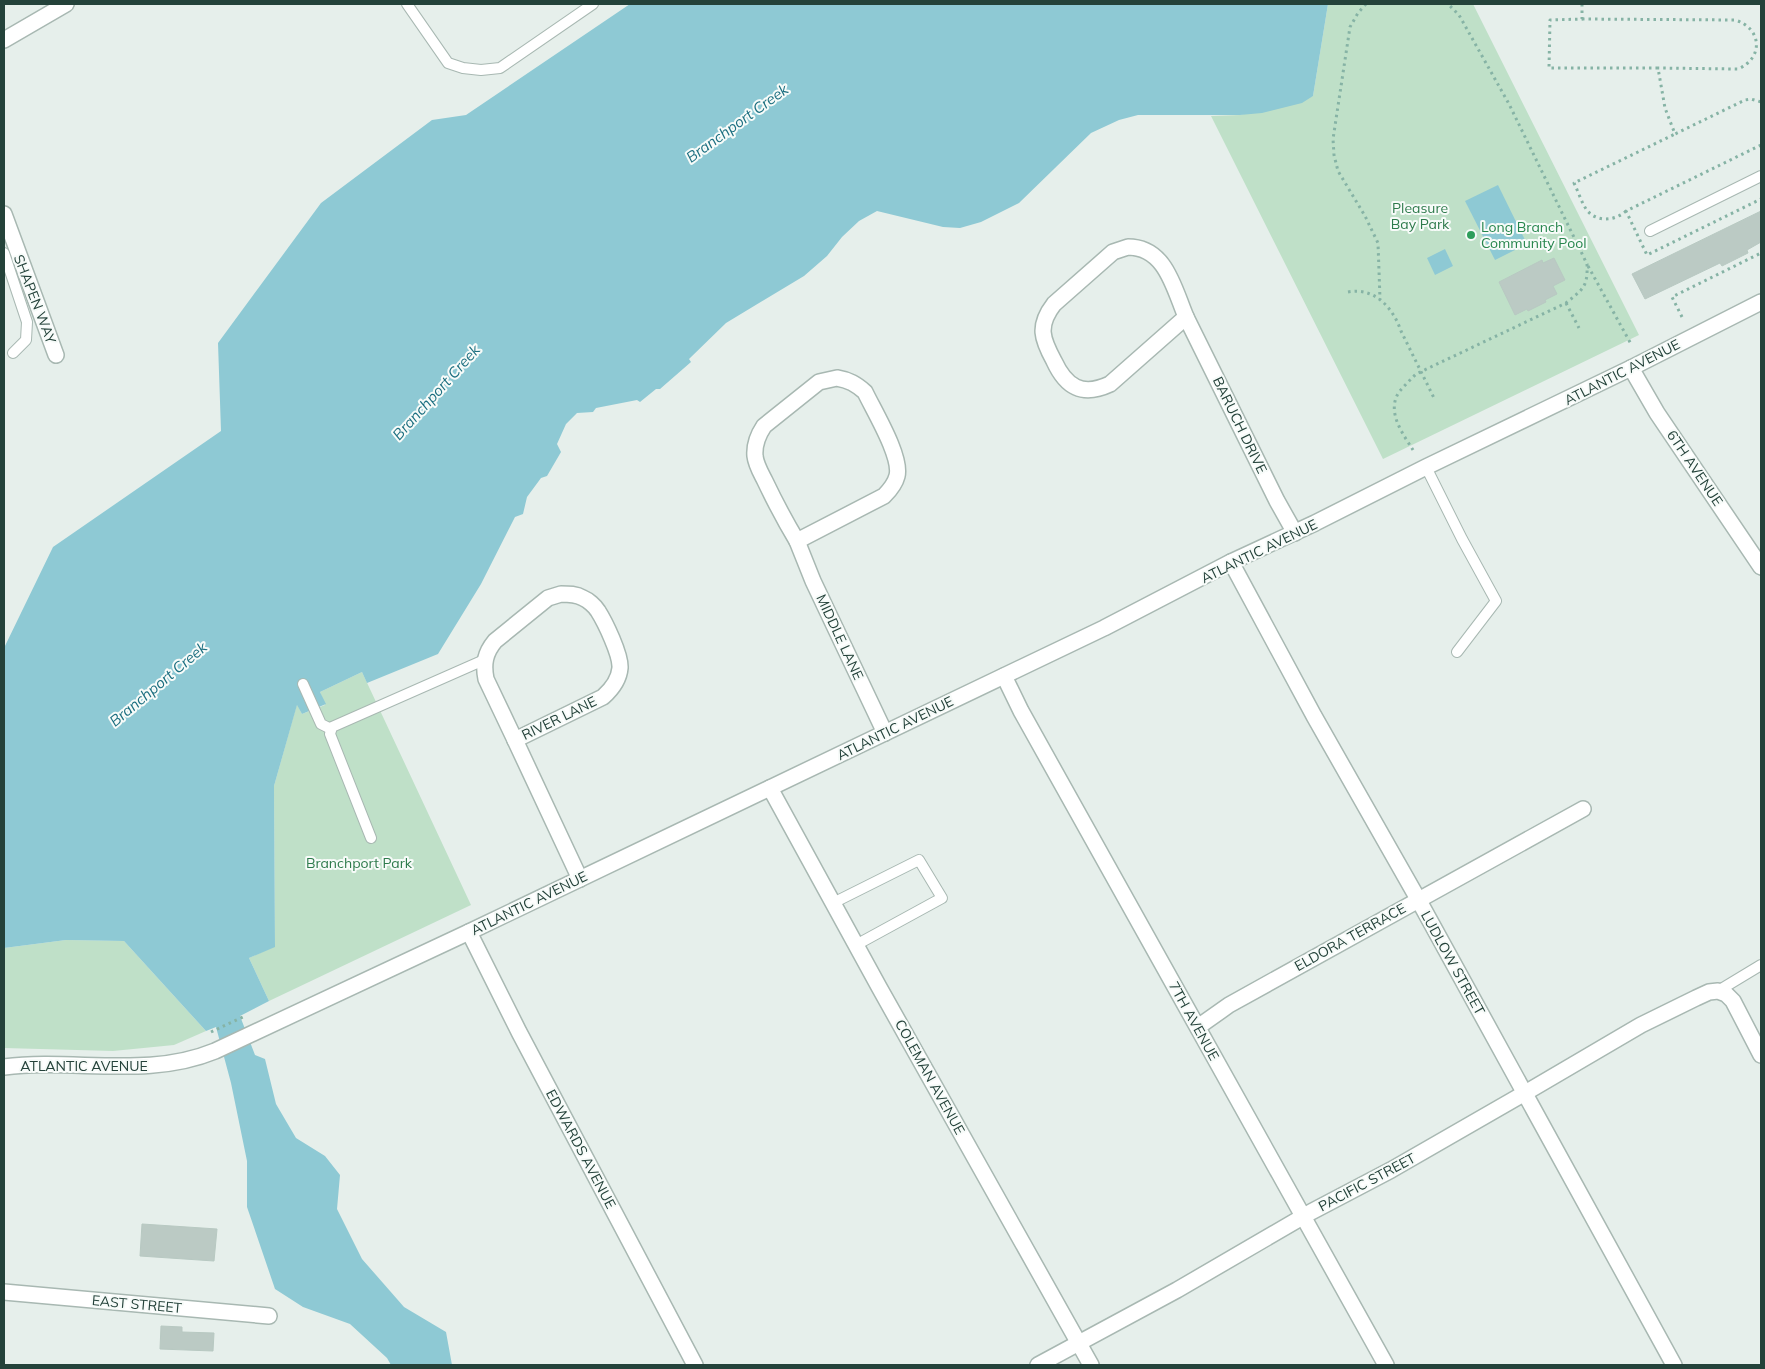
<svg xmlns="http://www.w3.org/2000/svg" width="1765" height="1369" font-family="Mulish,sans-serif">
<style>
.green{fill:#bfe0c8}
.water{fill:#8ec9d4}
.building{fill:#bbcac4;stroke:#b8c9c2}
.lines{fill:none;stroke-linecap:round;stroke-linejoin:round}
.service-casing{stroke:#a8b8b2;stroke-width:12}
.minor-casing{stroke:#a8b8b2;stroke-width:18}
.tertiary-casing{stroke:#a8b8b2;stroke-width:18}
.path{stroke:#86b3a5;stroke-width:3;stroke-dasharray:2.5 4;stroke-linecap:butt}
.service{stroke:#fff;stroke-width:10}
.minor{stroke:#fff;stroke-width:15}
.tertiary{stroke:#fff;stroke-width:15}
.leisure-dot{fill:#2e9e5b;stroke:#f7fbf9;stroke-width:2}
.labels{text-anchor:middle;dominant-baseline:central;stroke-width:4;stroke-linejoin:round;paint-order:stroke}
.park-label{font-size:14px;fill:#2d7a4b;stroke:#f7fbf9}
.leisure-label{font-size:14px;fill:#27864d;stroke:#f7fbf9;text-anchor:start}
.street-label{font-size:14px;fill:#24423a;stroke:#f7fbf9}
.water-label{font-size:15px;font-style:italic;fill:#1c6f80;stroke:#f7fbf9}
</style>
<rect width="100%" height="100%" fill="#e6efeb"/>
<!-- green -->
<g class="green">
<polygon points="1328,4 1473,4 1639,335 1383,459 1211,116 1240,115 1313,96"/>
<polygon points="362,672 471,905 269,1001 249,958 275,946 274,786 297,704 302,714 325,705 320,692"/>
<polygon points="66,940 124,941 206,1031 174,1045 113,1051 4,1048 4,948"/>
</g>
<!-- water -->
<g class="water">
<polygon points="630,4 1328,4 1313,96 1302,103 1262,113 1240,115 1138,115 1119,120 1091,133 1019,203 981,222 960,228 943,227 877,211 859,221 842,237 827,256 804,276 726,323 689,359 691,362 660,389 656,389 640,402 637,400 596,408 593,412 577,413 566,424 557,444 561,452 547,476 541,478 527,497 523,514 515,517 481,584 438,654 367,683 362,672 320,692 326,704 302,714 297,705 274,786 275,947 249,958 269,1001 240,1016 255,1055 265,1059 276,1104 296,1138 325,1156 340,1175 337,1209 362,1259 404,1307 446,1332 452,1365 391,1365 387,1358 350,1324 303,1307 275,1289 247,1207 247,1161 231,1083 216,1027 206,1031 124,941 66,940 4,948 4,648 53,547 221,431 218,343 321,203 432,120 466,115"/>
<polygon points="1498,185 1527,244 1495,260 1465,201"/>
<polygon points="1445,249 1453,266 1435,275 1427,258"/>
</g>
<!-- building -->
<g class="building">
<polygon points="1761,211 1761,242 1747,250 1748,253 1722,266 1720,263 1645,299 1632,274"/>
<polygon points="1554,258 1565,280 1553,286 1557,294 1545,300 1546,302 1528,311 1527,309 1515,315 1499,282 1542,260 1543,263"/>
<polygon points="142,1224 217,1229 214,1261 140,1256"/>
<polygon points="161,1326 182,1327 182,1332 214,1333 213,1351 160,1349"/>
</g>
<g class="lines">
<defs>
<g id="service">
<polyline points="407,4 448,63 463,68 481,70 500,68 593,4"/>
<polyline points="1650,231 1761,176"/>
<polyline points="4,253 27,322 26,340 13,353"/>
<polyline points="1426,467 1462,539 1496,601 1457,652"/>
<polyline points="303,684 321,724 331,729"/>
<polyline points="371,838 330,734 332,727 484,660"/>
<polyline points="833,903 919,860 942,898 856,945"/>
<polyline points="1718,991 1761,965"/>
</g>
<g id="minor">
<polyline points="4,40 66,4"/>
<polyline points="4,214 56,355"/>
<path d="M1128 247C1166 247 1174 289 1186 317L1110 384C1082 397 1066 387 1054 361 1042 339 1037 326 1054 304L1113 252Z"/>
<polyline points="1186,317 1277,501 1295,533"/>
<polyline points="1631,368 1657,413 1761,567"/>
<path d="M837 378C849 380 856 384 865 392 874 411 902 457 897 476 895 484 890 490 884 496L797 541C785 521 775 502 765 481 761 473 756 465 755 456 754 444 758 435 764 426L819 382Z"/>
<polyline points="797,541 813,581 885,733"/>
<polyline points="1231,562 1314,716 1418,899 1674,1365"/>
<path d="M561 594C569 594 576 594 583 598 588 600 595 606 598 611 605 622 621 655 620 668 619 680 612 689 603 697L515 740 486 679C483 664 485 653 495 641L548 598Z"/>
<polyline points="515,740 580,879"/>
<polyline points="770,788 879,987 1091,1365"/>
<polyline points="469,932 519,1032 695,1365"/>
<polyline points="1198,1027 1229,1005 1583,809"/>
<polyline points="4,1292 269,1316"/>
<polyline points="1038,1365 1177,1290 1311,1212 1391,1170 1525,1093 1641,1025 1696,998 1709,992 1718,991 1726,994 1733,1001 1761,1055"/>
</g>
<g id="tertiary">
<polyline points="1004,676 1021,711 1386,1365"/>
<path d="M4 1067C74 1058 147 1079 215 1051L469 932 1104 628 1231 562 1315 523 1426 467 1631 368 1761 302"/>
</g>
</defs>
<!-- service casing -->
<use href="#service" class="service-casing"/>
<!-- minor casing -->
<use href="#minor" class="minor-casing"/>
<!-- tertiary casing -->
<use href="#tertiary" class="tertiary-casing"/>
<!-- path -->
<g class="path">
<polyline points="1366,4 1358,13 1350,27 1333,139 1334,155 1338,171 1365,216 1378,243 1380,299"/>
<polyline points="1582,4 1582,19 1550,20 1549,68 1658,68 1665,108 1675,134 1745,100 1751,99 1761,102"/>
<path d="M1582 19 1735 20C1762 28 1764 58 1738 69L1658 68"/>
<polyline points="1761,145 1626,211 1647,255 1761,199"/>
<path d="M1626 211C1615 221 1596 223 1586 209 1581 201 1578 191 1574 183L1675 134"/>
<polyline points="1588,266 1631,344"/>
<path d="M1348 292C1375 287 1393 308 1401 331L1434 398"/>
<polyline points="1566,303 1579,328"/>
<polyline points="1682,317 1672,297 1761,253"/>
<path d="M1413 450C1403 434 1386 412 1399 392 1404 386 1410 380 1416 374L1566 303C1583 289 1588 287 1587 264L1509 104 1459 15 1448 4"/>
<polyline points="211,1032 245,1016"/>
</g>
<!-- service -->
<use href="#service" class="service"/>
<!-- minor -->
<use href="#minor" class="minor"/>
<!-- tertiary -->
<use href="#tertiary" class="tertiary"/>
</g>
<!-- markers -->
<circle class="leisure-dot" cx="1471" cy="235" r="5"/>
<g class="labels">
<!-- park labels -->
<g class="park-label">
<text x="1420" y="208">Pleasure<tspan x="1420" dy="16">Bay Park</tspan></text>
<text x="359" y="863">Branchport Park</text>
</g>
<!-- leisure labels -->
<g class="leisure-label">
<text x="1481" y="227">Long Branch<tspan x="1481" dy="16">Community Pool</tspan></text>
</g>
<!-- street labels -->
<g class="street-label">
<text transform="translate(35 299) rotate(69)">SHAPEN WAY</text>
<text transform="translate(1622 372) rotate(-27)">ATLANTIC AVENUE</text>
<text transform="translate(1240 425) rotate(64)">BARUCH DRIVE</text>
<text transform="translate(1695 468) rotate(56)">6TH AVENUE</text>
<text transform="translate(1259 551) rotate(-26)">ATLANTIC AVENUE</text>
<text transform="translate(840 637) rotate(65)">MIDDLE LANE</text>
<text transform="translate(559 718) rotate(-26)">RIVER LANE</text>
<text transform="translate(895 728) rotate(-26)">ATLANTIC AVENUE</text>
<text transform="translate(529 903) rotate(-26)">ATLANTIC AVENUE</text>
<text transform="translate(1350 937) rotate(-29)">ELDORA TERRACE</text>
<text transform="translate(1453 963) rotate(61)">LUDLOW STREET</text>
<text transform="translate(1194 1021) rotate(61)">7TH AVENUE</text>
<text x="84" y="1066">ATLANTIC AVENUE</text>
<text transform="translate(930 1077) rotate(61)">COLEMAN AVENUE</text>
<text transform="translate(581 1149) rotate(62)">EDWARDS AVENUE</text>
<text transform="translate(1367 1182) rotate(-28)">PACIFIC STREET</text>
<text transform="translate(137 1304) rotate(5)">EAST STREET</text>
</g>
<!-- water labels -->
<g class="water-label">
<text transform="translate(737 123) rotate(-36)">Branchport Creek</text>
<text transform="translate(436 392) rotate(-48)">Branchport Creek</text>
<text transform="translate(158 684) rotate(-40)">Branchport Creek</text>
</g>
</g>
<!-- border -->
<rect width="1765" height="1369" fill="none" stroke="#24423a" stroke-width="10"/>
</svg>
